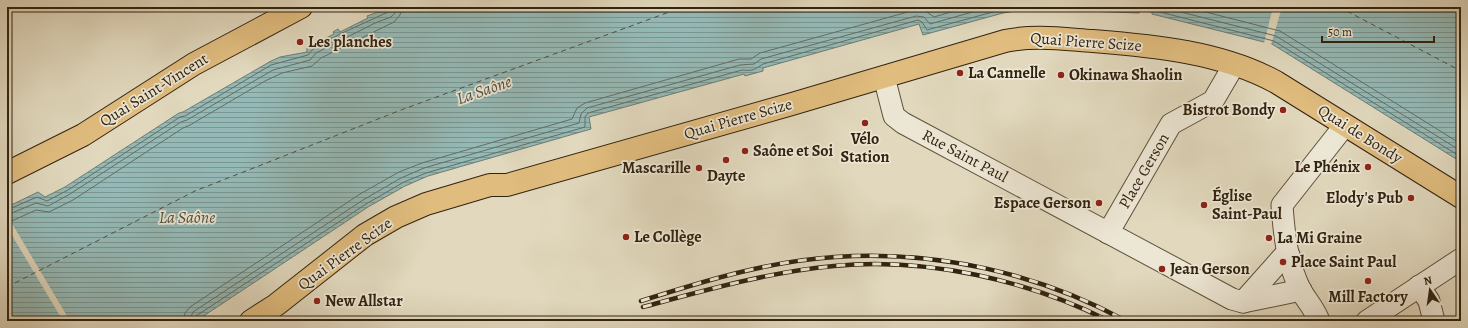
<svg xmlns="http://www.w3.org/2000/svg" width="1468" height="328" font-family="Alegreya,serif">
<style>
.water{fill:url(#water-rules);stroke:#6d7d74}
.pier{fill:#e1d8bd}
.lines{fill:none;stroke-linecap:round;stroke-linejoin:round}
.shore{stroke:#646e63;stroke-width:1}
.ferry{stroke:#505042;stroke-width:1;stroke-dasharray:5 4;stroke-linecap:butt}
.minor-casing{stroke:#5e503b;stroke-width:23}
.major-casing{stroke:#322310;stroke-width:24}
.minor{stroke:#ece6d4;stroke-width:21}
.major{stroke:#e0bc7e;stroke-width:22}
.rail-casing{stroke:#322310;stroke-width:4.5}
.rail{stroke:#ece6d4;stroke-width:3;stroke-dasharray:9;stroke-linecap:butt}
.poi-dot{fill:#8f2418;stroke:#ece6d4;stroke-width:1.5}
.labels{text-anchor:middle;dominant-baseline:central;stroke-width:3.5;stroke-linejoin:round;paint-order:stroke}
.poi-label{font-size:16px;font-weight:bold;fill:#322310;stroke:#ece6d4;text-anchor:start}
.street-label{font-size:16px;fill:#322310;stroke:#ece6d4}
.water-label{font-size:17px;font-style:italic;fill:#505042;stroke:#ece6d4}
</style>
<defs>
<pattern id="water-rules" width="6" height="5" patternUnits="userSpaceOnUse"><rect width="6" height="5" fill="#95b9b6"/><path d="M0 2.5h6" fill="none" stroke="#7a9693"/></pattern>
</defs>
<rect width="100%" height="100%" fill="#e1d8bd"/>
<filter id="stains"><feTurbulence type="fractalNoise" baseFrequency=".005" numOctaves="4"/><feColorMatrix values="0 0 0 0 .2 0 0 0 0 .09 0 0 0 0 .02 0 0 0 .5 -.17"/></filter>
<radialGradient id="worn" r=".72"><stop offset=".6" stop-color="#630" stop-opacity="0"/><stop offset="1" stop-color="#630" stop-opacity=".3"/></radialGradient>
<!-- water -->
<polygon class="water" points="392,7 1461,7 1461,162 1272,44 1152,14 1152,12 1140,11 1139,13 1029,9 1003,13 923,35 919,24 763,68 763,71 745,76 744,74 589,117 591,129 428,176 405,186 368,207 196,321 7,321 7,207 38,192 45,197 65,187 179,113 183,112 271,61 280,57 307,52 307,48 334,34 333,32 338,29 340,32 368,18 367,16"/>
<!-- pier -->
<g class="pier">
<polygon points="1273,7 1282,7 1271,45 1264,43"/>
<polygon points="7,215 70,321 63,321 7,227"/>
</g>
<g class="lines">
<!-- shore -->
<g class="shore">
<polyline points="1100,7 1136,9 1140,7"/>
<polyline points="1142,7 1152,8 1156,11 1274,41 1461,157"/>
<polyline points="1161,7 1276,36 1461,151"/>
<polyline points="1186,7 1280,31 1461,144"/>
<polyline points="7,210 37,197 47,201 68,190 180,117 185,116 271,65 308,55 312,50 338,35 388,12 391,7"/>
<polyline points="7,215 36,203 48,206 70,194 181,122 187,120 273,70 310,60 316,53 375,23 391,17 395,13 396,7"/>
<polyline points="7,222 14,220 36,210 49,212 73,200 183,128 190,125 265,81 282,73 312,66 321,58 394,22 400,15 402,7"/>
<polyline points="183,321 185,313 190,307 360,194 399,172 422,163 572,119 577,108 585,103 739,59 751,59 760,53 915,10 924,10 934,17 968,7"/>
<polyline points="189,321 193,312 363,200 401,178 424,168 579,123 581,114 587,108 740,65 754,64 761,59 916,16 924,17 930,24 990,7"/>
<path d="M194 321 196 316 366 204 404 182 426 173 585 127V117L588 113 742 70C753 71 754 70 763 64L918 20 922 22 927 30 1011 7"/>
</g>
<!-- ferry -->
<g class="ferry">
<polyline points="1339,7 1461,71"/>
<polyline points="7,287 195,191 401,110 683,7"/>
</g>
<defs>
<g id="minor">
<polyline points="884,77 894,116 903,123 1232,299 1243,302 1301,290"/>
<polyline points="1108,233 1171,124 1213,101 1234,65"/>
<polyline points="1419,286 1429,301 1434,321"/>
<polyline points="1243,302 1283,257 1289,255"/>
<path d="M1319 321C1315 309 1306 300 1300 289 1287 262 1284 234 1282 205L1345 125"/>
<polyline points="1367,321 1461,259"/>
</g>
<g id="major">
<polyline points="7,173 83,135 194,64 301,7"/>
<path d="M251 321 276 305 365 235 396 217 426 204 490 185H507L792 104 1005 41C1034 35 1063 39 1093 41 1154 46 1221 52 1276 82L1461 197"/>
</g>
</defs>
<!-- minor casing -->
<use href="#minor" class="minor-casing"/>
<!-- major casing -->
<use href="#major" class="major-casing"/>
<!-- minor -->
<use href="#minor" class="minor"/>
<!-- major -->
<use href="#major" class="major"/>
<defs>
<g id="rail">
<path d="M641 301C704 281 769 261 835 257 935 250 1039 273 1126 321"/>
<path d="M643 307C706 290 769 272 834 266 926 257 1028 280 1109 321"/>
</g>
</defs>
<!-- rail casing -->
<use href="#rail" class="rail-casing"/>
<!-- rail -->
<use href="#rail" class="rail"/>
</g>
<!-- markers -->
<g class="poi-dot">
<circle cx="300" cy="42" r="4"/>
<circle cx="960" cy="73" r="4"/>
<circle cx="1061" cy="75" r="4"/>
<circle cx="1283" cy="110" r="4"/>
<circle cx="865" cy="123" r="4"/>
<circle cx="745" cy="151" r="4"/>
<circle cx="726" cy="160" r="4"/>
<circle cx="1368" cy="167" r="4"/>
<circle cx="699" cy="168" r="4"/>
<circle cx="1411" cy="198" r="4"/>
<circle cx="1099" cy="203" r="4"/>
<circle cx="1204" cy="205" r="4"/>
<circle cx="626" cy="237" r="4"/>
<circle cx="1269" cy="238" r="4"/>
<circle cx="1283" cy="262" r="4"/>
<circle cx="1162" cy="269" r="4"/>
<circle cx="1368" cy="281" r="4"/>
<circle cx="317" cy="301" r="4"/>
</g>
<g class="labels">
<!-- poi labels -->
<g class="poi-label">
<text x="308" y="42">Les planches</text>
<text x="968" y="73">La Cannelle</text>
<text x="1069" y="75">Okinawa Shaolin</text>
<text x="1275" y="110" text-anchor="end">Bistrot Bondy</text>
<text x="865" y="139" text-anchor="middle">Vélo<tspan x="865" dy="18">Station</tspan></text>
<text x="753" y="151">Saône et Soi</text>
<text x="1360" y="167" text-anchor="end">Le Phénix</text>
<text x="691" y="168" text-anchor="end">Mascarille</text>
<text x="726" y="176" text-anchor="middle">Dayte</text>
<text x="1212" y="196">Église<tspan x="1212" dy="18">Saint-Paul</tspan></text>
<text x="1403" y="198" text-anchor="end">Elody's Pub</text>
<text x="1091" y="203" text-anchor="end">Espace Gerson</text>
<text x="634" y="237">Le Collège</text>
<text x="1277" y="238">La Mi Graine</text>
<text x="1291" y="262">Place Saint Paul</text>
<text x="1170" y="269">Jean Gerson</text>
<text x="1368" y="297" text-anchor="middle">Mill Factory</text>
<text x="325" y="301">New Allstar</text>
</g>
<!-- street labels -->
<g class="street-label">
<text transform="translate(1086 42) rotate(4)">Quai Pierre Scize</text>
<text transform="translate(154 90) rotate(-32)">Quai Saint-Vincent</text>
<text transform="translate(738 119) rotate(-16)">Quai Pierre Scize</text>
<text transform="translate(1360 134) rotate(32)">Quai de Bondy</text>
<text transform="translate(965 156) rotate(28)">Rue Saint Paul</text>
<text transform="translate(1144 171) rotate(-60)">Place Gerson</text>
<text transform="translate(345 254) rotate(-36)">Quai Pierre Scize</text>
</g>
<!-- water labels -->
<g class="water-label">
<text transform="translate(484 90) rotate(-19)">La Saône</text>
<text x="187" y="217">La Saône</text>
</g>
</g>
<!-- margin -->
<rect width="1468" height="328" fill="none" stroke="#e1d8bd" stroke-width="24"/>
<rect x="8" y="8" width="1452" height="312" fill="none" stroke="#322310" stroke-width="2"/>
<rect x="12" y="12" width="1444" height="304" fill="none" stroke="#322310"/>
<!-- north arrow -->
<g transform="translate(1430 290) rotate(347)" stroke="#ece6d4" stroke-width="3" paint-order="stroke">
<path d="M0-3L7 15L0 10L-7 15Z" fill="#322310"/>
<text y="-6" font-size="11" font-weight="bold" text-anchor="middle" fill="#322310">N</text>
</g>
<!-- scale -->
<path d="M1322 36v6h112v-6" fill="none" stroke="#322310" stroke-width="2"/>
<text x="1328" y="36" font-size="12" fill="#322310" stroke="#ece6d4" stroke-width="3" paint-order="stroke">50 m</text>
<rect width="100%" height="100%" filter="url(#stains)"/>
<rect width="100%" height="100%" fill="url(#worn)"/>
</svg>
